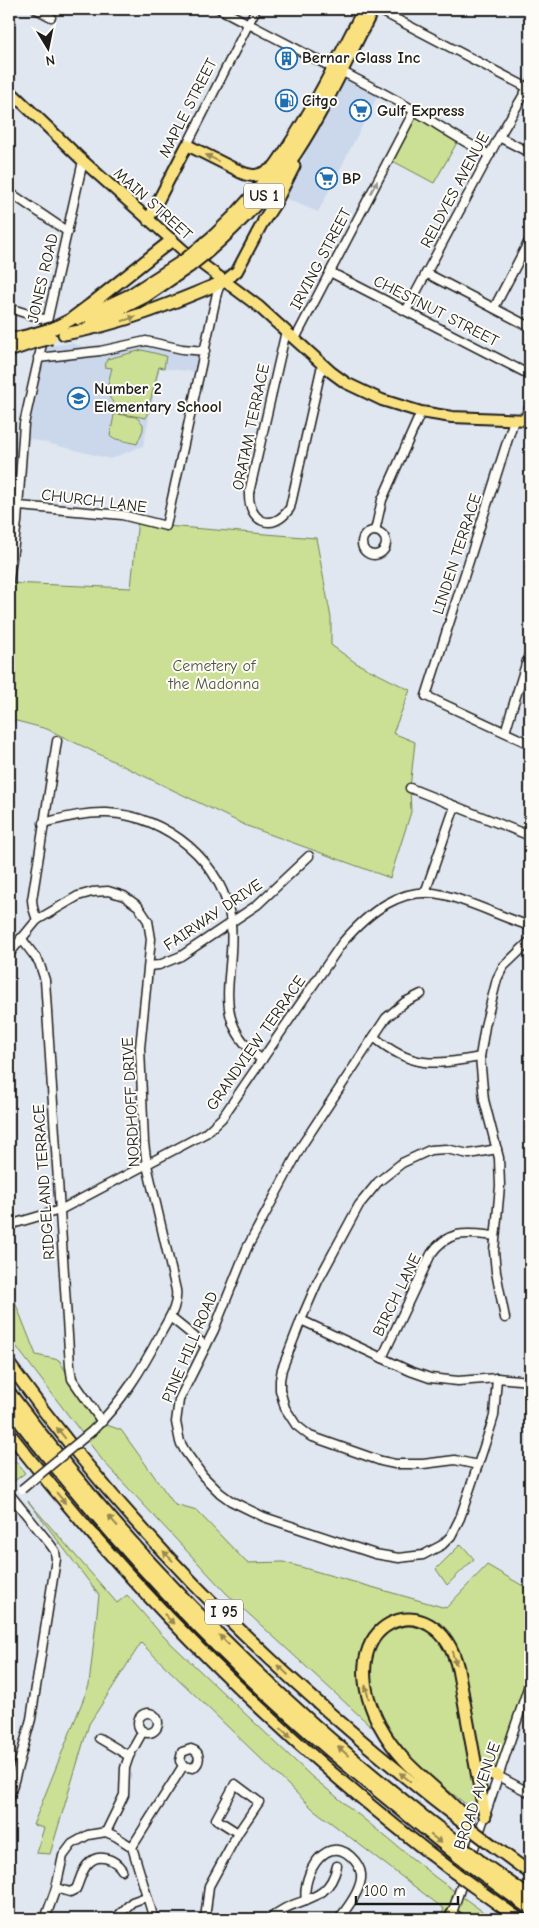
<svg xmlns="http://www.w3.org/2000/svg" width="539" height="1928" font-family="'Comic Neue',sans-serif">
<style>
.built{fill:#cbd8ec}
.green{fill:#cbe094;stroke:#747e58}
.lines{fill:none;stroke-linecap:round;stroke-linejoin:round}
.minor-casing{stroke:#1c1c1c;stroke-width:11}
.major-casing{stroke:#1c1c1c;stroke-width:14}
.highway-casing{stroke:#1c1c1c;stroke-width:15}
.minor{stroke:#fdfcf7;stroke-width:8}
.major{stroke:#fae180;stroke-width:10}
.highway{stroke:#fae180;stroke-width:11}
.minor-bridge-casing{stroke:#1c1c1c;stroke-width:11;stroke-linecap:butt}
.highway-bridge-casing{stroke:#1c1c1c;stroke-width:15;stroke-linecap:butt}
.minor-bridge{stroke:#fdfcf7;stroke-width:8}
.highway-bridge{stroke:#fae180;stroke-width:11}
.oneway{fill:#968853}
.oneway2{fill:#989794}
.labels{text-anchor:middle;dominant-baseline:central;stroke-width:4;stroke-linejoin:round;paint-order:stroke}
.shield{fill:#fdfcf7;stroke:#605f5e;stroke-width:1}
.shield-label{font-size:15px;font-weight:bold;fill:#1c1c1c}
.poi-label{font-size:16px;font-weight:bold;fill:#1c1c1c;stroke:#fdfcf7;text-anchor:start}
.street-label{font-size:16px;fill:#1c1c1c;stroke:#fdfcf7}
.park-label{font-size:16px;fill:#515740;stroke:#fdfcf7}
</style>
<rect width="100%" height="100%" fill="#e0e7f0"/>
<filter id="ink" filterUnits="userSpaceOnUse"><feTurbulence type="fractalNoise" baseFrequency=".02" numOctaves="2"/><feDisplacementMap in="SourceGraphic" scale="10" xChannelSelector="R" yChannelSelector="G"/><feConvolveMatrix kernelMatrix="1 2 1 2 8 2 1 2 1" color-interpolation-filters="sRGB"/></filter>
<g filter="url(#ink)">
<!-- built -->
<g class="built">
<polygon points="349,80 378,95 318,212 282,197 344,81"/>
<polygon points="147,339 169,344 201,348 196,372 160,368 143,446 110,459 23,437 38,358 47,346 71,343 93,349"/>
</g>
<!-- green -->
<g class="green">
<polygon points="414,111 459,139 434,183 389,159"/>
<path d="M142 350 166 356 164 368 159 367 146 418 111 412 113 402C104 393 109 380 112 368L105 367 107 359Z"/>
<polygon points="117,414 136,417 143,424 143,430 137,444 112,438 110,436 114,415"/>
<polygon points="138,519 166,526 316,538 331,618 331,645 356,663 410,690 393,733 415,742 410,788 411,812 390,878 247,826 47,729 9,719 9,583 131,588"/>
<polygon points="9,1287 36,1355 59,1360 95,1421 121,1430 175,1505 197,1511 247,1563 283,1562 446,1608 487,1565 530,1590 530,1682 498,1776 473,1760 477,1813 398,1751 226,1593 103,1461 9,1337"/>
<polygon points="9,1453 25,1473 9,1485"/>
<polygon points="28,1501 117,1603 127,1595 162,1635 311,1776 435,1877 493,1919 440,1919 444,1909 313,1809 141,1643 89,1724 50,1854 36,1853 44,1828 33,1825 89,1685 99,1595"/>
<polygon points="461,1544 474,1559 447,1585 436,1569"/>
</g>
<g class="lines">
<defs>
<g id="minor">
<polyline points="36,9 51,17"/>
<polyline points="220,9 333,68"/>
<polyline points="377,9 528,88"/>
<path d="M341 71C373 88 406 104 436 124 454 135 471 146 490 155"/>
<polyline points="499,137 530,153"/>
<polyline points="187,145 256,9"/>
<polyline points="9,192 68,232"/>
<polyline points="330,272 530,375"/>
<polyline points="426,273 530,327"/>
<polyline points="9,308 47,320"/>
<polyline points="494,308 530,239"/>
<polyline points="406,311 499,137 530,84"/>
<path d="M286 331 249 493C248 521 272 534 290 508L322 365"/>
<polyline points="295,339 414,111"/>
<polyline points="38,358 100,351 146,341 182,349 205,351"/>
<polyline points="514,420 426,696 530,744"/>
<polyline points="525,420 527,412 530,406"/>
<polyline points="19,506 122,515 166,526 217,293 219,287 224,282"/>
<circle cx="374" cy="543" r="12"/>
<polyline points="375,531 382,500 421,412"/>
<polyline points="9,580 17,522 24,424 83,161"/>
<polyline points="505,732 530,651"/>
<polyline points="410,788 530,836"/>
<path d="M43 823C64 818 85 812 107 813 166 815 225 863 231 923 236 979 208 1018 262 1060"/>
<polyline points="425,893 455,806"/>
<polyline points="37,920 33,908 32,900 57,741"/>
<polyline points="21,938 39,962 45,980 70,1366 72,1379 102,1422"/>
<path d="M9 954 37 920 78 896 92 892 108 891 124 896 138 906 148 921 151 939 140 1048 144 1143 147 1165 176 1290C178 1307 169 1318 161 1333 142 1369 122 1402 92 1431"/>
<polyline points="149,966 159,965 181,956 257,905 309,856"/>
<polyline points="421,994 405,1002 386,1018 302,1145 247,1248 214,1330 179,1400 176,1422 180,1442 185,1451 203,1476 220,1493 231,1501 264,1517 375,1554 399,1558 423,1555 442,1545 451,1536 460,1518 490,1429 494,1416 497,1378"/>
<path d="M374 1037C412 1069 434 1065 480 1057"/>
<path d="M9 1225 60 1210 206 1133 222 1118 342 943C368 913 402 884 444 895 473 902 501 917 530 926"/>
<polyline points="170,1317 206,1346"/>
<polyline points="505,1318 496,1272 494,1251 500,1186 499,1158 484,1100 480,1057 485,1026 497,979 503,967 530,941"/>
<polyline points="301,1320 410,1371 430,1378 458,1381 497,1378 530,1381"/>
<path d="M382 1358 431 1254C449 1229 467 1233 495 1236"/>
<polyline points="478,1465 455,1460 423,1464 395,1464 381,1461 310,1436 296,1425 285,1408 280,1390 280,1380 282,1369 301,1320 318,1281 359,1205 378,1182 402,1163 430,1150 446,1149 469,1154 497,1149"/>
<circle cx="148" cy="1723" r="10"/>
<polyline points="99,1738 129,1756"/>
<polyline points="498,1776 530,1793"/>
<polyline points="9,1799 31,1719 56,1559 55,1551 50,1544 12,1497"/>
<polyline points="106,1832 124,1795 125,1768 129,1756 143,1731"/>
<path d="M132 1847 183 1766 180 1761 182 1752 191 1749C201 1752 201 1762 193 1768L183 1766"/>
<path d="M56 1888 70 1892 76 1889C80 1881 81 1871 88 1864 98 1852 115 1859 122 1870"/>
<path d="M306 1900C301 1875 328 1828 355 1861 359 1866 362 1872 361 1879 359 1893 347 1908 339 1919"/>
<polyline points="119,1915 132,1902 146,1897"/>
<polyline points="45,1919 56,1888 63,1856 72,1844 88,1835 106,1832 115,1836 132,1847 154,1919"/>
<polyline points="205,1919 209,1886 238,1833 259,1802 235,1784 216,1819 238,1833"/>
<path d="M270 1919C294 1895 328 1907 337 1866"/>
<polyline points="450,1919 530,1682"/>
</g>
<g id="major">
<polyline points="9,90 83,161 183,250 258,306 331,372 346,383 382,400 421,412 452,417 530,420"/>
<polyline points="148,220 187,145 237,170"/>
<polyline points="225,281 237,271 264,220"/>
</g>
<g id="highway">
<path d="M237 170C250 178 260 177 273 168"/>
<polyline points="264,220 275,203 294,166"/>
<path d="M198 249C278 185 318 97 364 9"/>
<path d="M205 254C240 224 271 191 296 153 326 107 348 57 373 9"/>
<polyline points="79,319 130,295 183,261"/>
<polyline points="91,324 146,296 190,266"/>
<polyline points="54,328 70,320 90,305 172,240"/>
<path d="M64 334C123 324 170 304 225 281"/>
<polyline points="9,340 34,334"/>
<polyline points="9,351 32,343"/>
<path d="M9 1364C136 1541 299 1697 471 1829"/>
<path d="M9 1392C138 1564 291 1717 463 1847"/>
<path d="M9 1408C89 1512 176 1610 272 1699 332 1755 396 1806 459 1857"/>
<path d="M9 1433C138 1598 287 1745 454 1872"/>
<polyline points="477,1768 498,1776"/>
<path d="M468 1821C438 1786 403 1769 380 1726 324 1620 437 1578 458 1669L485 1816"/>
<polyline points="492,1845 530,1873"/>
<polyline points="481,1862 530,1897"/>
<polyline points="478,1871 530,1909"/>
<polyline points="473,1886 519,1919"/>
<polyline points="452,1915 458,1919"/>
</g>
</defs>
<!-- minor casing -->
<use href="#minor" class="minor-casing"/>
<!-- major casing -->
<use href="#major" class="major-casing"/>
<!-- highway casing -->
<use href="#highway" class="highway-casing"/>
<!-- minor -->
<use href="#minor" class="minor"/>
<!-- major -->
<use href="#major" class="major"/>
<!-- highway -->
<use href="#highway" class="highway"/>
<defs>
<polyline id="minor-bridge" points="22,1489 92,1431"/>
<g id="highway-bridge">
<polyline points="183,261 198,249"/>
<polyline points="190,266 205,254"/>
<polyline points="34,334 54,328"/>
<polyline points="32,343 51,338"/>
<polyline points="471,1829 492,1845"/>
<polyline points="463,1847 481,1862"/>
<polyline points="459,1857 478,1871"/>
<polyline points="454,1872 473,1886"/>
</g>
</defs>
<!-- minor-bridge casing -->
<use href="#minor-bridge" class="minor-bridge-casing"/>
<!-- highway-bridge casing -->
<use href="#highway-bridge" class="highway-bridge-casing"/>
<!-- minor-bridge -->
<use href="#minor-bridge" class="minor-bridge"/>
<!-- highway-bridge -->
<use href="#highway-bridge" class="highway-bridge"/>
</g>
<!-- one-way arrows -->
<defs><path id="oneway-solid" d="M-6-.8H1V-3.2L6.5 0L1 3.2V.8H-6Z" transform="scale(1.25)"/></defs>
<g class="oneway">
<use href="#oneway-solid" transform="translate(212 158) rotate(-153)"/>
<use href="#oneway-solid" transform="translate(129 319) rotate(-18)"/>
<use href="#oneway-solid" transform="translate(61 1433) rotate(-129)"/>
<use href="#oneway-solid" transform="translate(61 1498) rotate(50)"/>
<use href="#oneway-solid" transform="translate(113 1521) rotate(-131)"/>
<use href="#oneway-solid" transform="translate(168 1556) rotate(-134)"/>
<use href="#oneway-solid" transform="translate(169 1619) rotate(46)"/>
<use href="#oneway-solid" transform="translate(224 1640) rotate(-135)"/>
<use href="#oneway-solid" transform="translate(454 1658) rotate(72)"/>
<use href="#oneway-solid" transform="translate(283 1670) rotate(-136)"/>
<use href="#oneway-solid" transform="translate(367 1692) rotate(-104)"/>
<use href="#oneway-solid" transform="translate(286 1733) rotate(42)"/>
<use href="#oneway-solid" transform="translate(343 1751) rotate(-139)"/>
<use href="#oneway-solid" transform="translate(405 1777) rotate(-141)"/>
<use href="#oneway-solid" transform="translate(436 1839) rotate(38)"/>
</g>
<use class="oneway2" href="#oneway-solid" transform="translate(374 187) rotate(-62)"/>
</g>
<!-- icons -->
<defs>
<symbol id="building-ring" viewBox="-11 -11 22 22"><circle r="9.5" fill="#fdfcf7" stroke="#1f6fb2" stroke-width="1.5"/><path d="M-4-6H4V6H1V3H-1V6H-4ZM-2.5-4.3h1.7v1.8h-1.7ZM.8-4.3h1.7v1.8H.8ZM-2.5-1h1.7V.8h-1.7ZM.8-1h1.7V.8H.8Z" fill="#1f6fb2"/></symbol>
<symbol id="fuel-ring" viewBox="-11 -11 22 22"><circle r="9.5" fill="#fdfcf7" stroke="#1f6fb2" stroke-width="1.5"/><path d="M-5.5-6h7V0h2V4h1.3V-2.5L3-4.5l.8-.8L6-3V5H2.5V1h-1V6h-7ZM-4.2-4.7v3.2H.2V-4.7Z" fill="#1f6fb2"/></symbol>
<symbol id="supermarket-ring" viewBox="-11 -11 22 22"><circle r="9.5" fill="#fdfcf7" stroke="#1f6fb2" stroke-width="1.5"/><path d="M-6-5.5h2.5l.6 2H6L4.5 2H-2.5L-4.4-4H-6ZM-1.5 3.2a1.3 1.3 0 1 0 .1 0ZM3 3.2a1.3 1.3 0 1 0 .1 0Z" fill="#1f6fb2"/></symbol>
<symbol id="school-ring" viewBox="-11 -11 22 22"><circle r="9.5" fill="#fdfcf7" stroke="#1f6fb2" stroke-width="1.5"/><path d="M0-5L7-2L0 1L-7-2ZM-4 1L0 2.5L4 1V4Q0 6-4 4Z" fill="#1f6fb2"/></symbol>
</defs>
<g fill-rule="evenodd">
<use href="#building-ring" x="274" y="46" width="25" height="25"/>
<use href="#fuel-ring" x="274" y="88" width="25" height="25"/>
<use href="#supermarket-ring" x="348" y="98" width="25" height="25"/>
<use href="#supermarket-ring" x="314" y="166" width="25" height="25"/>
<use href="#school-ring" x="66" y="386" width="25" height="25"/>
</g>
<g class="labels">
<!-- shield labels -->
<g class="shield">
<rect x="244" y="183.5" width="40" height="25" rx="4"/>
<rect x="205" y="1599.5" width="38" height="25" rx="4"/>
</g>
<g class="shield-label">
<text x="264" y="196">US 1</text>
<text x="224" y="1612">I 95</text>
</g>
<!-- poi labels -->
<g class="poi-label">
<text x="302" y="58">Bernar Glass Inc</text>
<text x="302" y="101">Citgo</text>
<text x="377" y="111">Gulf Express</text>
<text x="342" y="179">BP</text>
<text x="94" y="389">Number 2<tspan x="94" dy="18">Elementary School</tspan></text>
</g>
<!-- street labels -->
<g class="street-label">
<text transform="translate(188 108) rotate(-63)">MAPLE STREET</text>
<text transform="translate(455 190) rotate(-62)">RELDYES AVENUE</text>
<text transform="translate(153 204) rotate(42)">MAIN STREET</text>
<text transform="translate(321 259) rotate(-62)">IRVING STREET</text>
<text transform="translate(43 278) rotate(-77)">JONES ROAD</text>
<text transform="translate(436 311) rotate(27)">CHESTNUT STREET</text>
<text transform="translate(251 427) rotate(-78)">ORATAM TERRACE</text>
<text transform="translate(94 501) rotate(7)">CHURCH LANE</text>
<text transform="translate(457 554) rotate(-72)">LINDEN TERRACE</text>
<text transform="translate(213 915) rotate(-34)">FAIRWAY DRIVE</text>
<text transform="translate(256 1043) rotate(-55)">GRANDVIEW TERRACE</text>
<text transform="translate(131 1102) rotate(-93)">NORDHOFF DRIVE</text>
<text transform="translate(44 1182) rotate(-94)">RIDGELAND TERRACE</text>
<text transform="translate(397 1295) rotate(-64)">BIRCH LANE</text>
<text transform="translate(190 1347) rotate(-67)">PINE HILL ROAD</text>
<text transform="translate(477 1796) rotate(-71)">BROAD AVENUE</text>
</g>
<!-- park labels -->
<g class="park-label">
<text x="214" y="666">Cemetery of<tspan x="214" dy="18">the Madonna</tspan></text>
</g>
</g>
<!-- margin -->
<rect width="539" height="1928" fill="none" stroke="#fdfcf7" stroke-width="30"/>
<rect x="15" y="15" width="509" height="1898" fill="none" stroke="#1c1c1c" stroke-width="2" filter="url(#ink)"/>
<!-- north arrow -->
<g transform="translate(48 48) rotate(170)" stroke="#fdfcf7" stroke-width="4" paint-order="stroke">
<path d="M0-4L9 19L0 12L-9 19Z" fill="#1c1c1c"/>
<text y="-8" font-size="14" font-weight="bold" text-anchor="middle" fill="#1c1c1c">N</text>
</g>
<!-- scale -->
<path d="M356 1896v8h102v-8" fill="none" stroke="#1c1c1c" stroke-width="2.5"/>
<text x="364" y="1896" font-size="15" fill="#1c1c1c" stroke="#fdfcf7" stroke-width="4" paint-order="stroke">100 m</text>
</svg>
